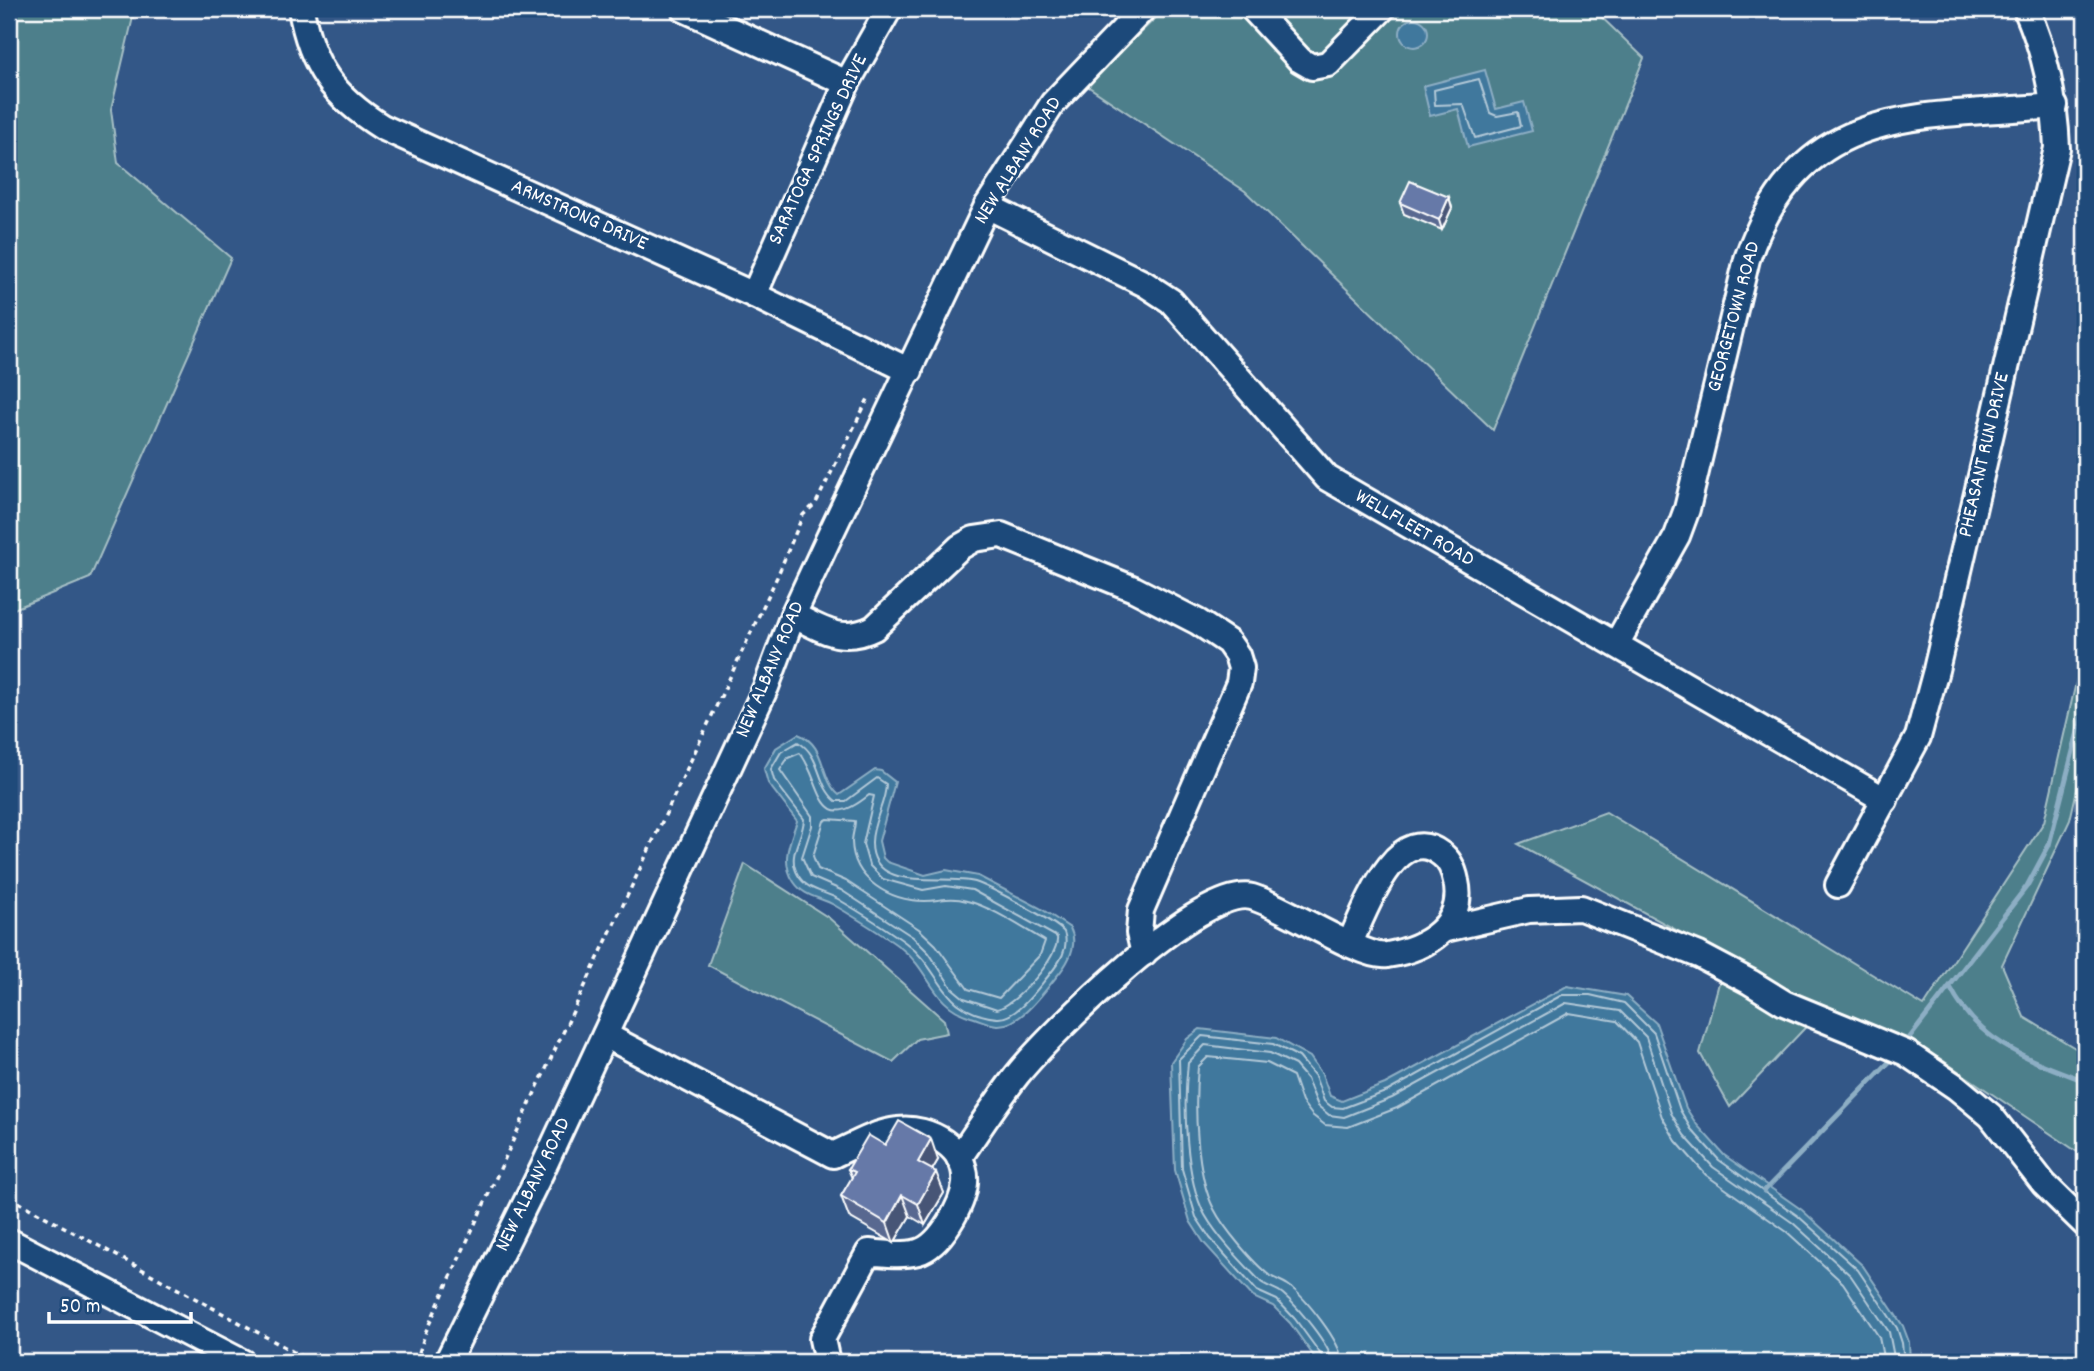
<svg xmlns="http://www.w3.org/2000/svg" width="2094" height="1371" font-family="Dekko,sans-serif">
<style>
.green{fill:#4e7f8b;stroke:#a6bfc5;stroke-width:2}
.water{fill:#41789d;stroke:#8daec4;stroke-width:2}
.lines{fill:none;stroke-linecap:round;stroke-linejoin:round}
.shore{stroke:#b3c9d8;stroke-width:2}
.stream{stroke:#8daec4;stroke-width:5}
.minor-casing{stroke:#fff;stroke-width:30}
.path{stroke:#fff;stroke-width:3.5;stroke-dasharray:5 5;stroke-linecap:butt}
.minor{stroke:#1f4a7a;stroke-width:24}
.wall{fill:#586890;stroke:#fff;stroke-width:2}
.shaded-wall{fill:#475576;stroke:#fff;stroke-width:2}
.building{fill:#6679a8;stroke:#fff;stroke-width:2}
.labels{text-anchor:middle;dominant-baseline:central;stroke-width:6;stroke-linejoin:round;paint-order:stroke}
.street-label{font-size:21px;fill:#fff;stroke:#1f4a7a}
</style>
<rect width="100%" height="100%" fill="#335787"/>
<filter id="ink" filterUnits="userSpaceOnUse"><feTurbulence type="fractalNoise" baseFrequency=".0143" numOctaves="2"/><feDisplacementMap in="SourceGraphic" scale="14" xChannelSelector="R" yChannelSelector="G"/><feConvolveMatrix kernelMatrix="1 2 1 2 8 2 1 2 1" color-interpolation-filters="sRGB"/></filter>
<g filter="url(#ink)">
<!-- green -->
<g class="green">
<polygon points="9,9 131,9 134,13 111,110 118,163 231,258 90,578 9,611"/>
<polygon points="1165,9 1593,9 1644,58 1493,430 1245,191 1086,85"/>
<polygon points="2085,643 2085,755 2070,820 2002,965 2024,1017 2085,1054 2085,1157 1939,1058 1820,1012 1730,1107 1700,1053 1726,957 1518,844 1606,812 1924,1006 2044,822"/>
<polygon points="745,864 829,918 944,1020 947,1033 917,1039 893,1062 708,965"/>
</g>
<!-- water -->
<g class="water">
<circle cx="1414" cy="33" r="14"/>
<polygon points="1485,70 1496,109 1524,102 1532,131 1468,147 1458,109 1430,116 1423,86"/>
<path d="M798 734C827 745 819 778 839 795L875 770 881 771 895 782 879 841 883 858 887 862 925 875 946 870 978 876 1040 908 1070 928C1079 945 1068 963 1057 976 1044 992 1020 1027 997 1025 988 1024 979 1019 971 1017 931 1005 931 971 901 948 882 934 856 918 834 905 820 897 804 897 794 882 780 861 790 842 797 821L768 783 764 769 776 748Z"/>
<polygon points="1567,986 1626,996 1656,1023 1686,1108 1697,1125 1724,1155 1802,1210 1863,1266 1903,1326 1909,1342 1910,1362 1318,1362 1290,1323 1273,1306 1253,1297 1204,1243 1190,1221 1175,1170 1171,1062 1187,1039 1200,1029 1276,1038 1310,1057 1322,1074 1330,1096 1342,1101 1385,1084"/>
</g>
<g class="lines">
<!-- shore -->
<g class="shore">
<polygon points="1479,79 1490,113 1497,116 1518,112 1521,126 1475,138 1463,104 1435,105 1434,90"/>
<path d="M798 742C822 756 816 785 836 801H846L877 778 886 784C886 803 872 822 872 842 871 895 945 873 975 882 990 887 1055 921 1064 932 1070 948 1059 963 1049 975 1038 988 1016 1020 997 1018 939 1012 943 970 906 943 885 927 861 913 838 899 824 891 807 891 798 875 786 854 803 840 804 819L774 780 771 769 781 752Z"/>
<path d="M800 753C823 782 816 838 869 795L874 796 863 844 869 865 883 879 923 890 946 886 972 890 1057 937C1060 956 1016 1005 997 1009L964 998 952 988 929 953 913 937 841 890 811 877 802 857 812 826V816L780 770 788 758Z"/>
<path d="M828 819 855 821C855 828 852 835 852 842 853 880 890 901 925 901 941 901 949 896 967 901 990 906 1024 929 1045 941L1040 955 999 998 968 989 936 945 919 929 846 881 818 869 813 856 824 821Z"/>
<polyline points="1323,1362 1322,1356 1295,1319 1277,1300 1257,1291 1210,1238 1196,1217 1182,1169 1179,1059 1202,1036 1273,1044 1299,1057 1315,1076 1324,1101 1332,1107 1343,1108 1388,1091 1562,995 1590,995 1624,1003 1654,1033 1680,1110 1691,1129 1719,1160 1798,1216 1858,1270 1897,1328 1902,1343 1904,1362"/>
<path d="M1332 1362C1331 1346 1296 1305 1283 1294 1276 1288 1266 1287 1260 1281 1241 1261 1219 1239 1205 1215 1185 1179 1183 1104 1188 1063L1205 1045 1270 1053 1295 1065 1307 1079 1318 1106 1329 1115 1344 1117 1392 1098 1566 1003 1620 1011 1646 1037 1671 1113 1684 1135 1713 1167 1793 1223 1851 1276 1889 1332 1895 1362"/>
<path d="M1342 1362C1342 1343 1305 1297 1288 1285 1282 1281 1275 1279 1269 1275 1253 1263 1223 1227 1214 1209 1196 1175 1194 1106 1198 1067L1208 1057 1267 1063 1293 1076 1302 1102 1312 1115 1325 1125 1348 1127 1397 1108 1569 1013 1617 1021 1637 1042 1662 1117 1676 1141 1706 1175 1787 1232 1843 1283 1879 1337 1884 1362"/>
</g>
<!-- stream -->
<g class="stream">
<path d="M1950 987C1979 1044 2030 1060 2085 1081"/>
<polyline points="1904,1045 2027,886 2049,845 2085,704"/>
<polyline points="1764,1191 1896,1055"/>
</g>
<defs>
<g id="minor">
<path d="M301 9C311 66 334 97 382 127L754 295 910 371"/>
<polyline points="684,9 847,83"/>
<polyline points="1253,9 1300,60 1312,67 1328,64 1382,9"/>
<polyline points="987,206 1145,284 1171,301 1327,478 1885,800"/>
<polyline points="754,295 847,83 889,9"/>
<path d="M793 615C823 630 842 644 874 628L960 547 974 539 1001 535 1134 589 1198 622 1228 642 1237 655 1241 668 1239 683 1141 910 1139 933 1144 953"/>
<path d="M1617 643 1677 536 1687 509 1747 259C1802 102 1917 118 2055 106"/>
<path d="M1838 885 1918 737 1936 670 2057 148C2055 98 2046 54 2026 9"/>
<polyline points="1446,929 1529,910 1581,908 1699,955 1750,982 1784,1003 1906,1053 1956,1087 1991,1116 2044,1184 2085,1224"/>
<path d="M605 1035 833 1155C853 1146 876 1132 898 1130 929 1126 968 1148 965 1183 963 1205 940 1246 918 1252 903 1256 885 1254 869 1252L822 1339 827 1362"/>
<path d="M959 1158C978 1130 996 1102 1017 1075 1049 1035 1201 884 1252 897 1282 905 1364 960 1387 955 1426 949 1466 925 1456 881 1454 871 1450 860 1441 854 1396 819 1364 913 1350 943"/>
<polyline points="9,1241 242,1362"/>
<polyline points="447,1362 543,1168 766,687 793,615 832,531 987,206 1053,103 1143,9"/>
</g>
</defs>
<!-- minor casing -->
<use href="#minor" class="minor-casing"/>
<!-- path -->
<g class="path">
<polyline points="9,1197 312,1362"/>
<polyline points="416,1362 426,1331 537,1088 777,577 803,515 816,503 869,397"/>
</g>
<!-- minor -->
<use href="#minor" class="minor"/>
</g>
<!-- wall -->
<g class="wall">
<polygon points="1449,197 1452,208 1442,230 1404,214 1400,203"/>
<polygon points="885,1145 938,1160 932,1170 944,1193 925,1225 910,1216 894,1243 849,1217 841,1196 852,1178 848,1169"/>
</g>
<!-- shaded-wall -->
<g class="shaded-wall">
<polygon points="1449,197 1452,208 1442,230 1439,220"/>
<polygon points="931,1139 938,1160 925,1182 918,1162"/>
<polygon points="936,1172 944,1193 925,1225 918,1204"/>
<polygon points="902,1195 910,1216 894,1243 887,1223"/>
</g>
<!-- building -->
<g class="building">
<polygon points="1410,181 1449,197 1439,220 1400,203"/>
<polygon points="899,1121 931,1139 918,1162 936,1172 918,1204 902,1195 887,1223 841,1196 855,1172 848,1169 868,1135 885,1145"/>
</g>
</g>
<g class="labels">
<!-- street labels -->
<g class="street-label">
<text transform="translate(819 150) rotate(-65)">SARATOGA SPRINGS DRIVE</text>
<text transform="translate(1019 161) rotate(-58)">NEW ALBANY ROAD</text>
<text transform="translate(579 216) rotate(24)">ARMSTRONG DRIVE</text>
<text transform="translate(1735 317) rotate(-75)">GEORGETOWN ROAD</text>
<text transform="translate(1985 455) rotate(-77)">PHEASANT RUN DRIVE</text>
<text transform="translate(1414 529) rotate(30)">WELLFLEET ROAD</text>
<text transform="translate(771 670) rotate(-67)">NEW ALBANY ROAD</text>
<text transform="translate(534 1185) rotate(-64)">NEW ALBANY ROAD</text>
</g>
</g>
<!-- margin -->
<rect width="2094" height="1371" fill="none" stroke="#1f4a7a" stroke-width="35"/>
<rect x="18" y="18" width="2059" height="1336" fill="none" stroke="#fff" stroke-width="2.5" filter="url(#ink)"/>
<!-- scale -->
<path d="M49 1312v10h142v-10" fill="none" stroke="#ffffff" stroke-width="3.5"/>
<text x="60" y="1312" font-size="21" fill="#ffffff" stroke="#1f4a7a" stroke-width="5" paint-order="stroke">50 m</text>
</svg>
